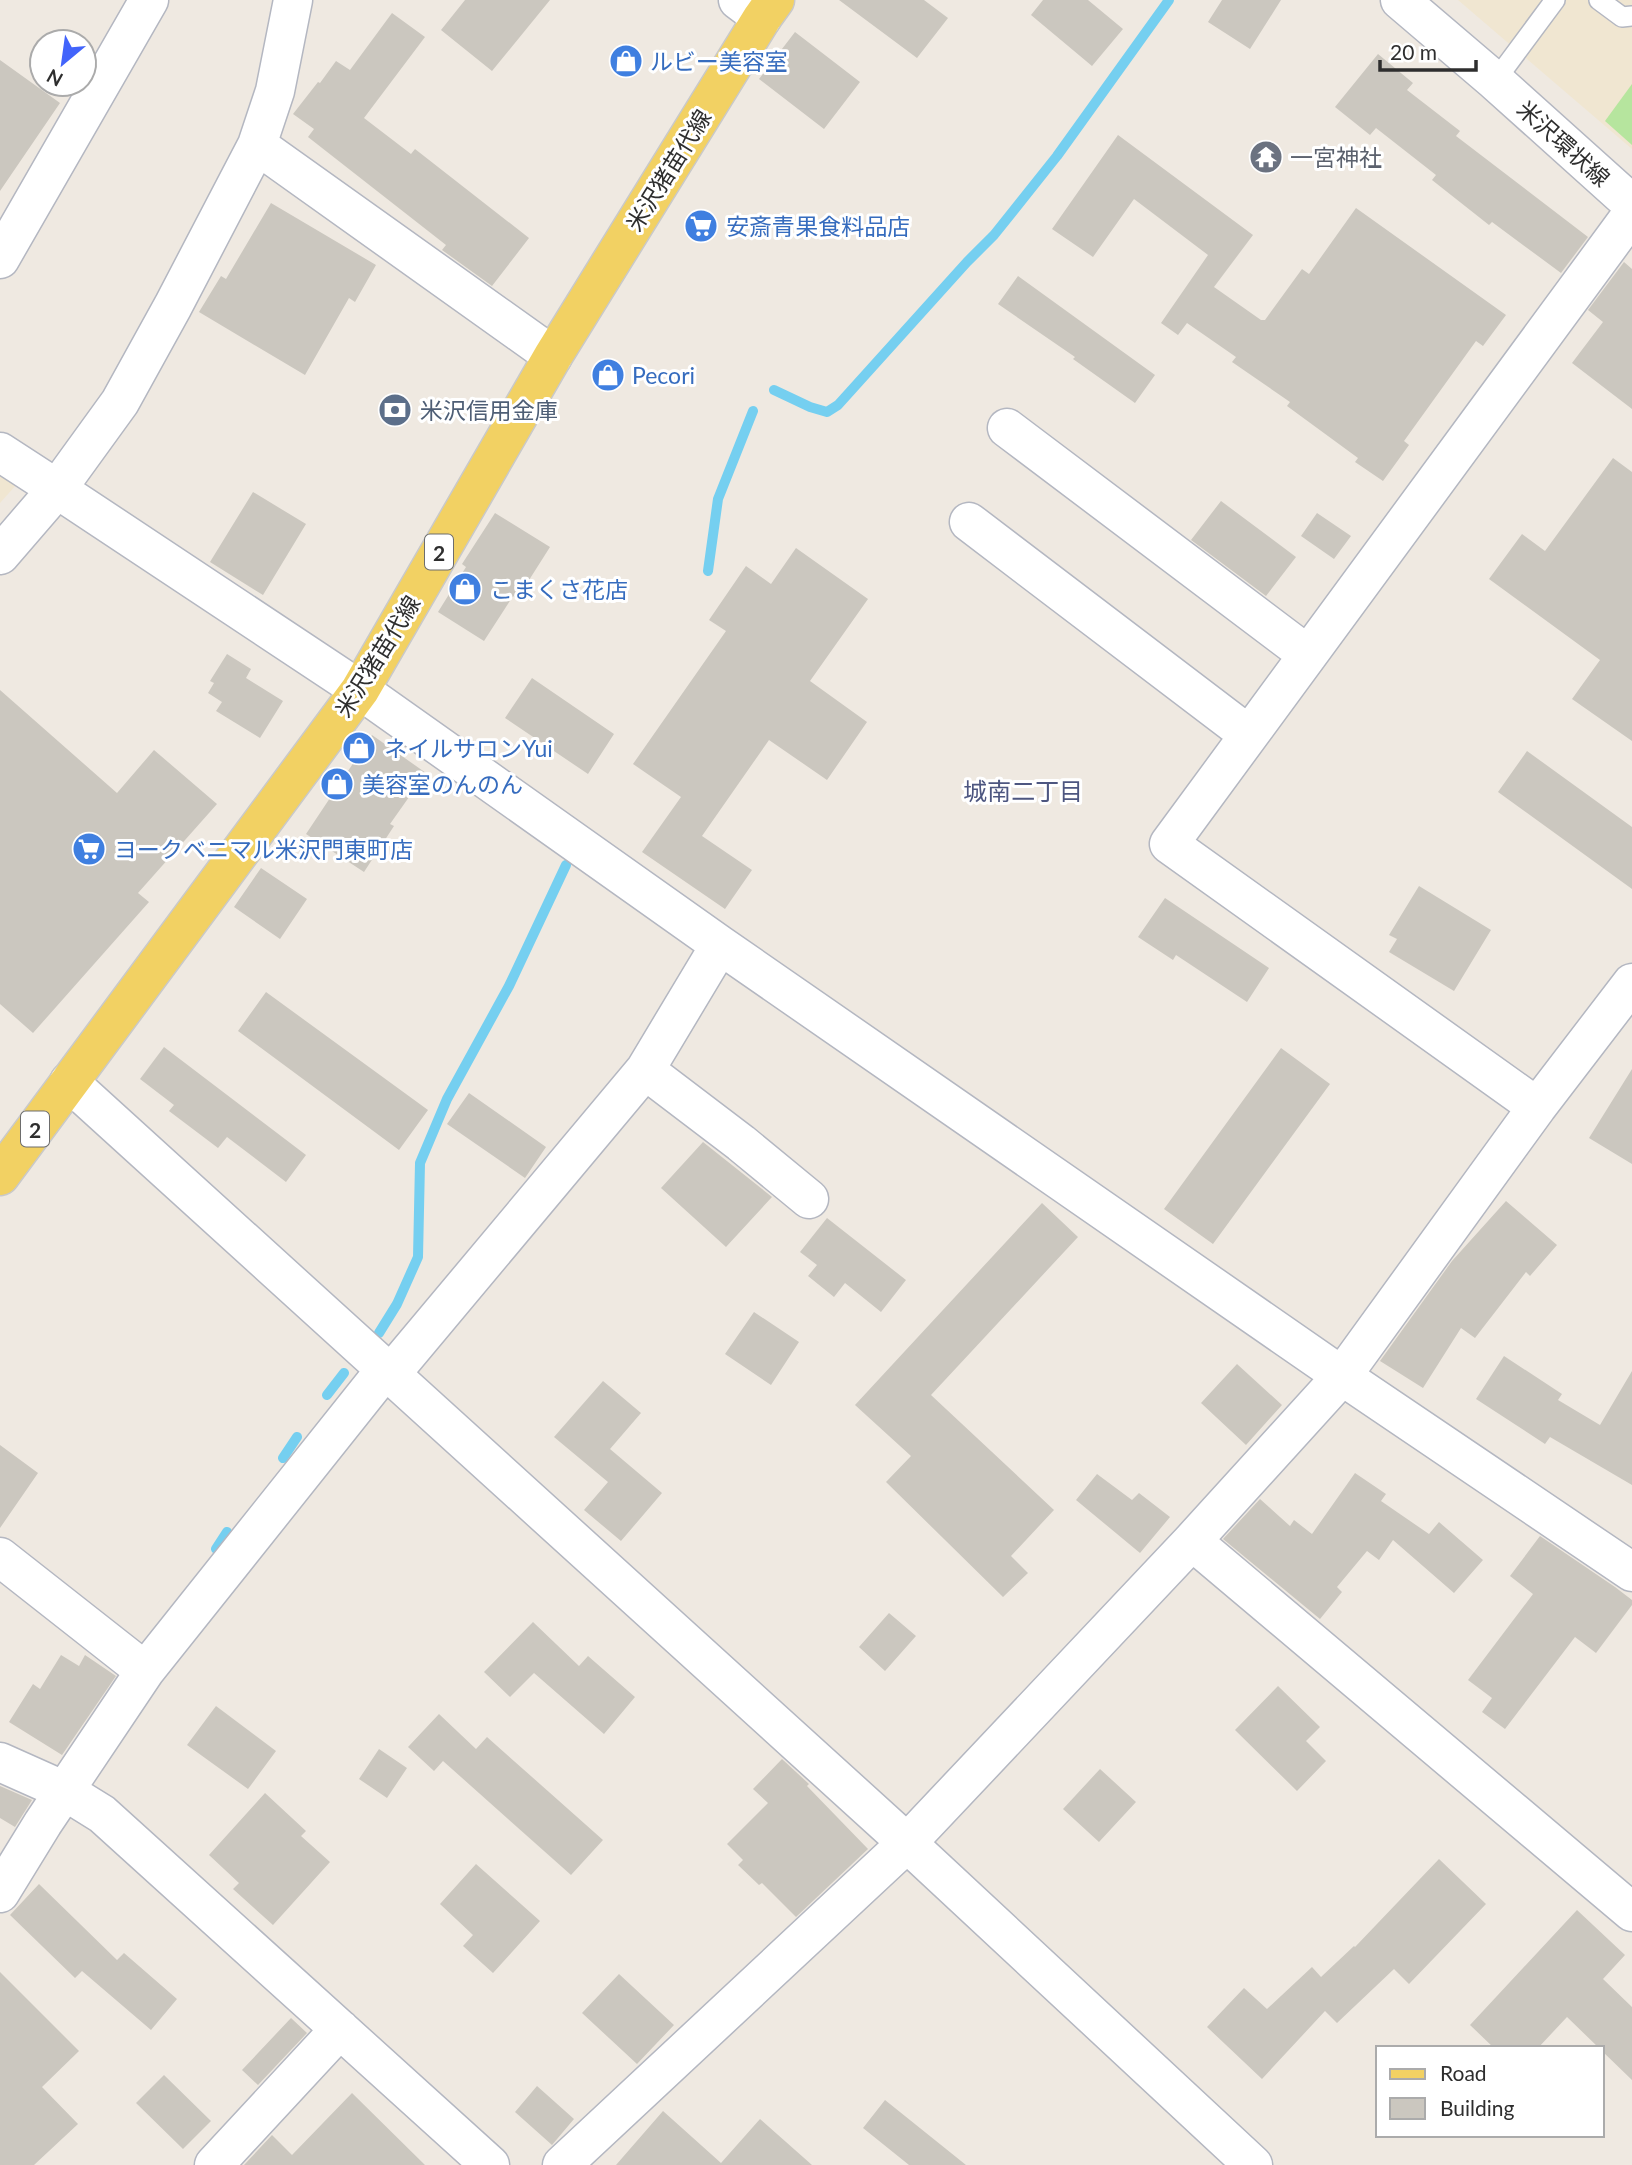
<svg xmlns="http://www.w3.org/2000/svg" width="1632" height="2165" font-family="Lato,'Noto Sans JP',sans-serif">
  <rect width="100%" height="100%" fill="#efe9e1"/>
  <!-- education -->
  <path fill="#f0e6d1" d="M1458 0H1632V149Z
    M0 473 17 484 0 503Z"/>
  <!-- green -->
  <path fill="#b6e59e" d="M1632 84V145L1605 121Z"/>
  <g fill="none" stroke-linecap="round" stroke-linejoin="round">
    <!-- stream -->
    <path stroke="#75cff0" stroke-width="10" d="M774 390 810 407 827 412 838 405 967 262 994 235 1057 156 1169 0
      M708 571 718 499 753 411
      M379 1333 397 1304 418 1257 420 1163 447 1099 509 986 566 865
      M327 1395 344 1373
      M283 1458 297 1437
      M216 1549 227 1532"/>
  </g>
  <!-- building -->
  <path fill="#cbc7bf" d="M465 0H550L492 71 441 30Z
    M839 0H924L948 18 917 58Z
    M1043 0H1088L1123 29 1092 66 1031 15Z
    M1222 0H1281L1250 49 1208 22Z
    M392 13 425 37 364 118 411 154 415 149 529 238 492 286 442 250 446 245 308 137 314 129 293 114 318 82 320 83 336 61 350 70Z
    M795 32 860 82 824 129 759 79Z
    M1378 54 1413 83 1407 90 1460 131 1456 136 1588 237 1561 273 1492 222 1489 225 1432 180 1436 175 1376 128 1370 135 1335 107Z
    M0 60 60 103 0 191Z
    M1118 135 1253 235 1214 287 1261 320H1265L1302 269 1309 274 1356 208 1506 315 1483 346 1476 341 1404 441 1409 445 1383 481 1355 462 1358 458 1287 406 1290 402 1232 362 1236 357 1187 323 1178 335 1161 323 1208 255 1134 199 1093 257 1052 229Z
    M271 203 376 265 355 302 349 298 305 375 199 312 221 276 226 279Z
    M1624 262 1632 269V409L1572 363 1603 322 1588 310Z
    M1018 276 1155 375 1135 403 1073 359 1075 357 998 304Z
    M1613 458 1632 472V741L1572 699 1600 660 1489 579 1522 534 1545 551Z
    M253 492 306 524 263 595 210 562Z
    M1221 501 1296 557 1266 596 1191 540Z
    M495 513 550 547 517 599 513 596 484 641 438 612 466 567 462 564Z
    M1317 513 1351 536 1334 559 1301 536Z
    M796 548 868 599 810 681 867 722 827 780 769 740 702 836 752 870 725 909 642 852 681 797 633 764 726 631 709 620 746 566 771 584Z
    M227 654 251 669 246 678 283 701 260 738 216 711 222 702 208 693 214 683 210 681Z
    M532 678 614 734 588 774 505 718Z
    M0 690 117 793 154 750 217 804 138 893 149 902 33 1033 0 1004Z
    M372 735 426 773 390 824 394 826 364 872 306 834Z
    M1527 751 1632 827V889L1498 792Z
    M261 868 307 899 280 939 234 907Z
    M1419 886 1491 930 1454 991 1389 952 1397 939 1389 935Z
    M1165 898 1269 968 1247 1002 1176 955 1173 960 1138 937Z
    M266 992 428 1110 399 1150 238 1031Z
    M164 1047 306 1155 286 1182 227 1137 218 1148 169 1111 174 1105 140 1079Z
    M1281 1048 1330 1084 1213 1244 1164 1209Z
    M1632 1069V1164L1589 1138Z
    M469 1093 546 1147 525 1178 447 1124Z
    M703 1142 772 1197 726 1247 661 1188Z
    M1506 1201 1557 1245 1530 1276 1526 1272 1475 1338 1461 1328 1423 1388 1380 1361 1452 1261Z
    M1042 1203 1078 1237 931 1395 1054 1510 1011 1556 1028 1573 1003 1597 886 1482 911 1456 855 1405Z
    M827 1218 906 1280 881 1312 845 1283 834 1297 808 1276 817 1265 800 1252Z
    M754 1312 799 1342 771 1385 725 1354Z
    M1504 1356 1562 1394 1558 1400 1600 1425 1632 1371V1485L1550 1437 1545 1444 1476 1399Z
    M1237 1364 1282 1405 1246 1445 1201 1403Z
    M603 1381 641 1413 610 1449 662 1493 621 1541 584 1510 608 1482 554 1437Z
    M0 1445 38 1473 0 1528Z
    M1355 1473 1386 1494 1381 1501 1429 1534 1439 1522 1483 1560 1454 1593 1393 1540 1379 1560 1367 1551 1337 1587 1342 1592 1320 1619 1223 1539 1260 1499 1290 1526 1294 1520 1312 1534Z
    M1097 1474 1132 1500 1139 1493 1170 1517 1140 1553 1076 1500Z
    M1540 1536 1615 1587 1632 1600V1605L1596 1653 1575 1637 1505 1729 1482 1712 1492 1698 1468 1680 1533 1594 1510 1576Z
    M889 1613 916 1636 885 1671 859 1647Z
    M533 1622 579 1666 588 1656 635 1697 604 1734 534 1673 510 1697 484 1672Z
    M61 1655 79 1666 85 1655 116 1676 62 1755 9 1722 33 1684 40 1689Z
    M1278 1686 1320 1727 1306 1741 1326 1761 1297 1791 1235 1730Z
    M216 1706 276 1751 248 1789 187 1745Z
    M439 1714 476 1749 487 1737 603 1840 571 1875 443 1761 434 1771 408 1747Z
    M379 1749 407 1768 387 1798 359 1779Z
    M782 1759 809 1784 807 1786 868 1849 796 1917 762 1883 759 1885 738 1865 743 1860 727 1844 768 1803 753 1789Z
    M1100 1769 1136 1802 1099 1842 1063 1809Z
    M0 1786 32 1800 15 1827 0 1818Z
    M265 1793 306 1831 301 1836 330 1862 273 1925 233 1889 239 1883 209 1855Z
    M1439 1859 1486 1904 1409 1984 1394 1969 1337 2023 1325 2011 1262 2079 1207 2027 1244 1988 1267 2009 1312 1967 1321 1977 1354 1946 1355 1947Z
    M476 1864 540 1921 493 1973 463 1946 473 1935 440 1904Z
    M39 1884 117 1960 124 1953 177 1999 151 2030 82 1971 75 1978 10 1915Z
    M1577 1910 1625 1955 1603 1979 1632 2007V2080L1602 2051V2048H1599L1567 2017 1538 2048H1494L1470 2025Z
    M0 1972 79 2051 42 2087 78 2124 34 2165H0Z
    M619 1974 674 2025 637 2064 582 2013Z
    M291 2018 307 2033 258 2085 242 2070Z
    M164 2075 211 2121 183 2149 136 2103Z
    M537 2086 574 2119 552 2145 515 2112Z
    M352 2093 425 2165H244L272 2135 292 2155Z
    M885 2100 966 2165H909L863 2128Z
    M663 2111 721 2163 760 2119 812 2165H616Z"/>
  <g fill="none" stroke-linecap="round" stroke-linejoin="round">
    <defs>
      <path id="lane" d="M1599 0 1622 17 1632 16
        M1495 81 1555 0"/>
      <path id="street" d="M293 0 275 91 257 145 173 306 120 402 57 489 360 690 720 945 1342 1376 1632 1572
        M257 145 553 356
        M0 259 149 0
        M1007 428 1308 655
        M969 522 1249 735
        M645 1070 741 1143 809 1199
        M69 1082 907 1843 1253 2165
        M1537 1107 1169 844 1632 214
        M1192 1541 1632 1912
        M0 1557 145 1671
        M0 1762 65 1791 102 1814 490 2165
        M0 1893 43 1823 145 1671 385 1370 399 1364 645 1070 720 945
        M214 2165 340 2029
        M562 2165 907 1843 1192 1541 1342 1376 1537 1107 1632 983"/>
      <path id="secondary" d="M738 0 762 18
        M1400 0 1495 81 1632 204
        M0 452 57 489 0 555"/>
      <path id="primary" d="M0 1176 360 690 553 356 762 18 775 0"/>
    </defs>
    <!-- lane casing -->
    <use href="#lane" stroke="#b4b7c1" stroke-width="22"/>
    <!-- street casing -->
    <use href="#street" stroke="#b4b7c1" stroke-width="41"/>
    <!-- secondary casing -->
    <use href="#secondary" stroke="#b4b7c1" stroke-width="41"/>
    <!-- primary casing -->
    <use href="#primary" stroke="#c9c9c9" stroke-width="41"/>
    <!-- lane -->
    <use href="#lane" stroke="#fff" stroke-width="19"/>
    <!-- street -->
    <use href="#street" stroke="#fff" stroke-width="38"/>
    <!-- secondary -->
    <use href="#secondary" stroke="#fff" stroke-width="38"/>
    <!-- primary -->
    <use href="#primary" stroke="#f2d163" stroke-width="38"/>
  </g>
  <!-- icons -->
  <defs>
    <symbol id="shop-disc" viewBox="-11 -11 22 22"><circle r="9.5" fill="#3f7fe0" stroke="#fff"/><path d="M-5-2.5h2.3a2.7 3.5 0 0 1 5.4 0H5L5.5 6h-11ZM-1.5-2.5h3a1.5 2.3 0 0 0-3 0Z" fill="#fff"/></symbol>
    <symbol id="temple-disc" viewBox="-11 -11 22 22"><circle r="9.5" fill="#6b7280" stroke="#fff"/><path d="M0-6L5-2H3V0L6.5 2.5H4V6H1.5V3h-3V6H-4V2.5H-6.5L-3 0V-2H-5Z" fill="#fff"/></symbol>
    <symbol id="supermarket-disc" viewBox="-11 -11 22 22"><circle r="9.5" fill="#3f7fe0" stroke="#fff"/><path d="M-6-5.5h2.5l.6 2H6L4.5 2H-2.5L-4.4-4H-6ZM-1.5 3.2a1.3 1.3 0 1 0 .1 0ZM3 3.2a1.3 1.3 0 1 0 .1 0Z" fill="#fff"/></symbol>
    <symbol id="bank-disc" viewBox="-11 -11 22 22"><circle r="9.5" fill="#5c6f8a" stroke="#fff"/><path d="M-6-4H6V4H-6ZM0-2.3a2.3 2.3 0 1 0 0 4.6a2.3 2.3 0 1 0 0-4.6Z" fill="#fff"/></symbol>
  </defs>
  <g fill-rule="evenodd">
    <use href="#shop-disc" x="607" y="42" width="38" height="38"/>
    <use href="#temple-disc" x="1247" y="138" width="38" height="38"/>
    <use href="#supermarket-disc" x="682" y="207" width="38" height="38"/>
    <use href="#shop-disc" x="589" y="356" width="38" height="38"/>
    <use href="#bank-disc" x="376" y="391" width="38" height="38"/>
    <use href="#shop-disc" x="446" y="570" width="38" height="38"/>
    <use href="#shop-disc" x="340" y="729" width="38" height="38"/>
    <use href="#shop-disc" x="318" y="765" width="38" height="38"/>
    <use href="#supermarket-disc" x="70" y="830" width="38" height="38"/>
  </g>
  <g text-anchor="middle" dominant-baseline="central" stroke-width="6" stroke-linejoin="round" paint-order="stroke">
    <!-- shield labels -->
    <g fill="#fff" stroke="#6d6d6d" stroke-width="2">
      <rect x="425" y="534.5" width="28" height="35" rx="5"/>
      <rect x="21" y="1111.5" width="28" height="35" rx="5"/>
    </g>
    <g font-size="21" font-weight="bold" fill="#2e2e2e">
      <text x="439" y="552">2</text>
      <text x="35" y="1129">2</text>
    </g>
    <!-- shop labels -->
    <g font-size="23" fill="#366cbe" stroke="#fff" text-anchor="start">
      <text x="650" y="61">ルビー美容室</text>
      <text x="726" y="226">安斎青果食料品店</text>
      <text x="632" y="375">Pecori</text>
      <text x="490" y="589">こまくさ花店</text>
      <text x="384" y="748">ネイルサロンYui</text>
      <text x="362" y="784">美容室のんのん</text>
      <text x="114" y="849">ヨークベニマル米沢門東町店</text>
    </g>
    <!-- street labels -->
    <g font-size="23" fill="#2e2e2e" stroke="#fff">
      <text transform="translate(1564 143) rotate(42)">米沢環状線</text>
      <text transform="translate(668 170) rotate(-58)">米沢猪苗代線</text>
      <text transform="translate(377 656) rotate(-58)">米沢猪苗代線</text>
    </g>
    <!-- worship labels -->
    <g font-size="23" fill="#5b616d" stroke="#fff" text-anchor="start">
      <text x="1290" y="157">一宮神社</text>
    </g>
    <!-- service labels -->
    <g font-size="23" fill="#4e5e75" stroke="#fff" text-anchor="start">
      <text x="420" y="410">米沢信用金庫</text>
    </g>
    <!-- neighbourhood labels -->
    <g font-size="24" fill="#4d5680" stroke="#fff">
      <text x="1023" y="790">城南二丁目</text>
    </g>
  </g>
  <!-- legend -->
  <rect x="1376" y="2046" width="228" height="91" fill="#ffffff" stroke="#ababab" stroke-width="2"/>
  <rect x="1390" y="2069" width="35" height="10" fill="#f2d163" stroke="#ababab" stroke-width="2"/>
  <text x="1440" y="2081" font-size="21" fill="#2e2e2e">Road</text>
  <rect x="1390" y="2098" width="35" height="21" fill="#cbc7bf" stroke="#ababab" stroke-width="2"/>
  <text x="1440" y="2116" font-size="21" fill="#2e2e2e">Building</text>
  <!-- north arrow -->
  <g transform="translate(63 63) rotate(209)"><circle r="33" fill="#ffffff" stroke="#ababab" stroke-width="2"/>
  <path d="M0-5L12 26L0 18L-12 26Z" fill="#4264fb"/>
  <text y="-10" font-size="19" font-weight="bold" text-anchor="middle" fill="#2e2e2e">N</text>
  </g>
  <!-- scale -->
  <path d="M1380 60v10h96v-10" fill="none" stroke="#2e2e2e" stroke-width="3.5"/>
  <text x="1390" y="60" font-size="21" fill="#2e2e2e" stroke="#ffffff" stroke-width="5" paint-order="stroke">20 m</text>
</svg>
